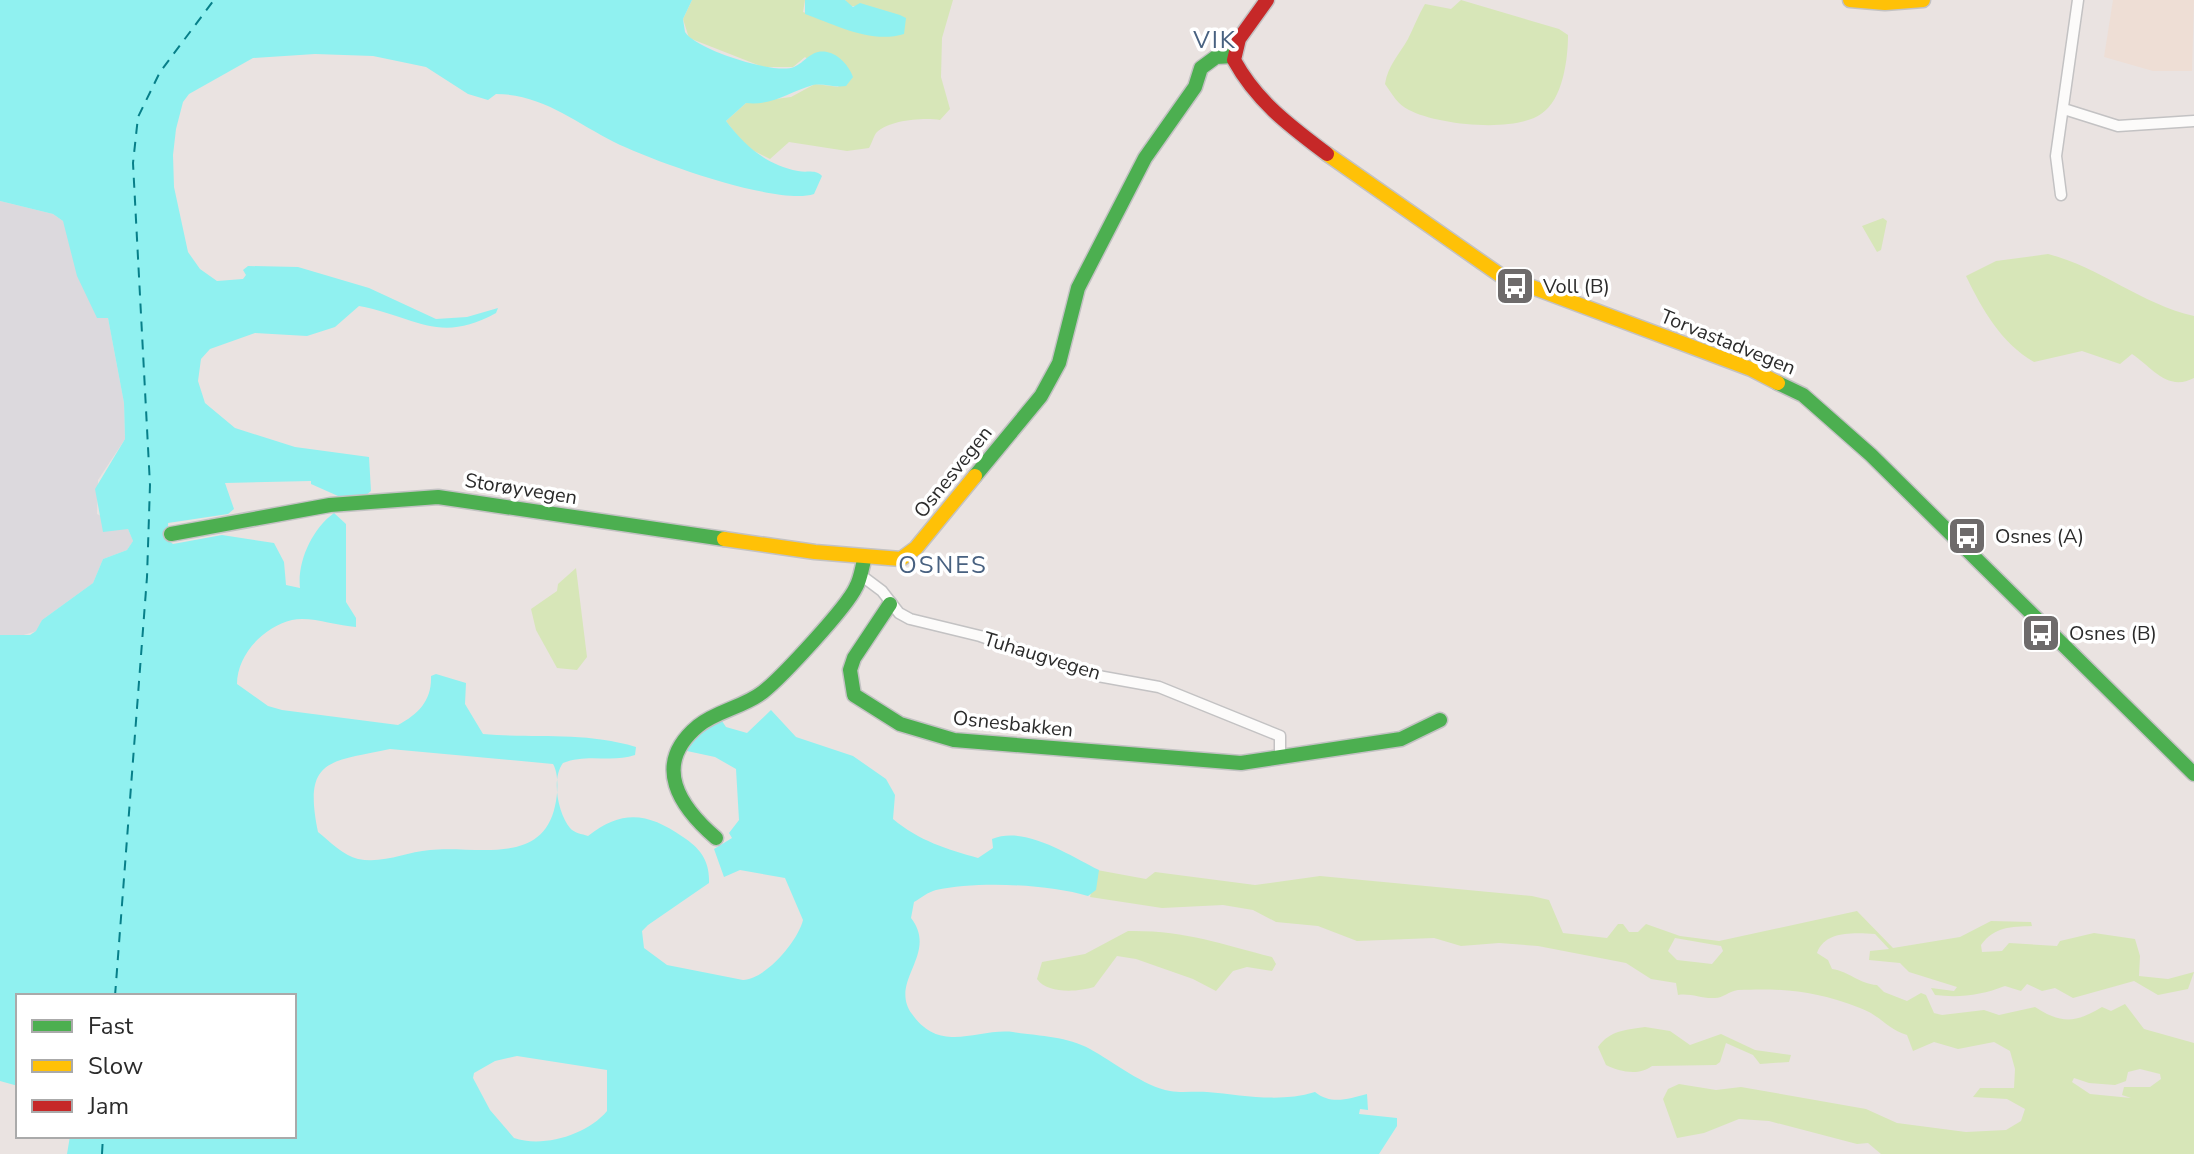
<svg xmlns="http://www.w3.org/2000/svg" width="2194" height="1154" font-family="'Nunito Sans',sans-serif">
  <rect width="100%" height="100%" fill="#eae3e1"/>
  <!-- industrial -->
  <path fill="#dcd9dd" d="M0 201 53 214 63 221 108 318 124 403 125 439 98 480 97 514 128 529 133 541 127 550 103 559 93 583 42 620 37 631 20 636 0 635Z"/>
  <!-- education -->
  <path fill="#eeded5" d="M2113 0H2194L2192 71H2153L2104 57Z"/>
  <!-- green -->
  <path fill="#d7e6b8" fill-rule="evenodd" d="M692 0H805L803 12 862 33 857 6H848L845 0H953L942 38 941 77 950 109 940 120C925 117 889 120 877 132 874 135 872 143 869 148L847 151 789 142 770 159 746 147 726 121 746 103 791 97 815 84 839 87 805 57 793 67H763L689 38 683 19Z
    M1461 0 1559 29 1568 35C1568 59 1563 100 1541 114 1514 133 1438 125 1409 110 1398 105 1392 94 1385 84 1388 65 1399 55 1408 39 1414 27 1418 16 1425 4L1451 9Z
    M1883 218 1887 221 1881 250 1877 252 1862 226Z
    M2048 254C2100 267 2141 304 2194 316V378C2167 392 2152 367 2132 354L2120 364 2082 351 2034 362C2001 343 1982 309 1966 276L1996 261Z
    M576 568 587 657 577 670 557 668 536 630 531 609 557 591 558 584Z
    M1097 870 1146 879 1155 872 1255 885 1320 876 1532 896 1549 900 1563 933 1607 938 1618 924H1623L1629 932H1638L1646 924 1680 936 1719 941 1857 911 1893 948 1960 937 1991 921 2031 922 2032 926C2011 927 1995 926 1981 945L1982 952 2002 951 2009 943 2057 946 2060 941 2094 933 2135 939 2140 956 2139 976 2168 979 2194 972 2188 989 2158 995 2134 981 2073 998 2055 988 2042 991 2027 984 2021 991 2005 986C1982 995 1960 998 1935 995L1931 988 1954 991 1957 987 1909 972 1900 963 1869 960 1870 951 1889 949 1875 934C1856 933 1825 930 1817 953L1828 960 1832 969C1849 971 1859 984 1877 985L1884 992 1907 1001 1921 993 1926 995 1934 1013 1942 1015 1984 1010 1999 1015 2035 1007C2061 1024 2076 1023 2102 1007L2111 1011 2125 1004 2144 1029 2194 1043V1154H1881L1868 1143 1857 1144 1769 1121 1739 1119 1704 1133 1677 1138 1663 1099 1668 1089 1679 1084 1716 1090 1741 1087 1866 1109 1897 1123 1966 1132 2006 1130 2021 1121 2025 1109 2007 1099 1973 1097 1980 1088H2014L2015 1069 2010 1051 1994 1042 1958 1049 1934 1042 1913 1051 1907 1035C1887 1029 1880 1015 1860 1008 1815 991 1785 988 1738 990 1729 991 1723 998 1715 998 1702 999 1691 993 1678 995L1676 983 1651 979 1626 963 1538 946 1499 943 1461 946 1434 938 1357 941 1318 926 1276 922 1253 910 1223 905 1162 908 1090 897ZM1675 938 1721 946 1723 951 1712 964 1677 960 1668 951ZM2140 1069 2160 1074 2161 1079 2150 1087H2124L2122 1095 2131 1098 2090 1094 2072 1082 2074 1078 2089 1083 2115 1085 2126 1081 2128 1072Z
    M1128 931C1184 930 1221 944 1272 957L1276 964 1272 971 1247 967 1233 971 1216 991 1193 979 1136 959 1117 956 1094 987C1078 992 1047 994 1037 979L1042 962 1085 954Z
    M1645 1027 1670 1031 1690 1045 1721 1034 1755 1050 1791 1055 1789 1062 1760 1064 1753 1055 1726 1043 1720 1062 1716 1065 1652 1066C1639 1076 1620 1072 1606 1065L1598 1047C1610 1030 1626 1030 1645 1027Z"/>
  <!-- water -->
  <path fill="#90f1f0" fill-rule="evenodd" d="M0 0H692L683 19 685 32C695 49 774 75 794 67 806 62 811 49 827 52 839 54 849 66 853 77L846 86C835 88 823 83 813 85 789 92 772 106 746 103L726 121C745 146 765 164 798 171 807 173 815 169 822 176L814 194C777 206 652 161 614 142 575 122 542 94 496 94L488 100 468 94 426 67 373 56 315 54 253 58 189 94 183 102 176 129 173 155 174 187 188 252 200 269 217 281 243 279 246 275 243 270 248 266 298 267 369 288 436 319 467 317 498 308 496 313C439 345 414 316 359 306L335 327 307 336 255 333 210 349 201 359 198 381 205 403 235 428 295 447 369 457 371 491 365 496H338L311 484V481L225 483 234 509 228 514 168 523 169 541 173 544 222 535 274 543 284 562 286 585 300 588C297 562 312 529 334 513L346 524V602L356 618V627C336 626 311 616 292 620 263 627 237 655 237 684L268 706 282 710 398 725C419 714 432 700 431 676L436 674 466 683 465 704 483 734C536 739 582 731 636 747L635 755C612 763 587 753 563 763 551 779 558 813 570 828 574 833 582 834 588 836 623 809 648 813 683 837 700 848 710 861 709 883L648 925 642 931 644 948 667 965 743 980C766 979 798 941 803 920L785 878 740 870 724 877 714 849 732 838 729 833 739 820 736 769 715 757 687 751C690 735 707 727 722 721L726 727 747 733 771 710 796 737 853 756 886 779 895 795 893 819C919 841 947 849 978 858L993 848 992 839C1025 825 1070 856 1099 870L1096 890 1088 896C1048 884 977 881 936 890 928 892 921 898 914 902L911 918C939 954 888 981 912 1014 941 1055 977 1028 1013 1032 1038 1036 1067 1036 1090 1049 1112 1061 1145 1087 1170 1091 1182 1093 1195 1091 1207 1092 1243 1095 1279 1103 1315 1092 1331 1105 1348 1099 1367 1094L1368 1110 1360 1109 1359 1114 1397 1118V1126L1379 1154H67L70 1136H294V996H18V1086L0 1081V635H30L36 631 42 620 93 583 103 559 127 550 133 541 128 529 103 532 95 489 125 439 124 403 108 318H97L77 276 63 221 53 214 0 201ZM390 749 553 764C559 774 558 794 555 806 542 867 474 845 430 850 405 852 384 864 358 859 344 856 329 841 318 832 303 759 328 762 390 749ZM517 1056 607 1070V1111C587 1135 543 1148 514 1138L490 1110 473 1078 474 1073 495 1061Z
    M805 0H845L853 7 860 3 900 15 906 18 904 34C871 44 836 25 805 14Z"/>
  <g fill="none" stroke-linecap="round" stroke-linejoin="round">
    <!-- ferry -->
    <path stroke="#077f89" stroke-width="2" stroke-dasharray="10 8" stroke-linecap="butt" d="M115 996 147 577 150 485 133 163 138 117 160 72 214 0
      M102 1154 103 1136"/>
    <defs>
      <path id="street" d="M2064 109 2118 126 2194 121
        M2061 195 2056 156 2078 0
        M862 576 882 591 899 613 910 619 980 636 1098 676 1159 687 1280 736V756"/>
      <path id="fast" d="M1778 383 1803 395 1871 455 2194 774
        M975 476 1041 396 1059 363 1078 288 1145 158 1195 87 1201 68 1216 57 1234 56
        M171 534 330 505 438 497 724 539
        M890 604 854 658 850 670 854 695 900 724 954 740 1241 763 1401 739 1440 720
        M716 838C680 807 651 765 698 726 716 711 744 707 763 692 782 677 847 607 856 587 861 578 862 566 865 557"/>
      <path id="slow" d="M1850 0 1885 3 1923 0
        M1327 154 1500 275 1751 369 1778 383
        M724 539 815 552 901 559 916 548 975 476"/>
      <path id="jam" d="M1267 0 1239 39 1234 60C1257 102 1290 126 1327 154"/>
    </defs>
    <!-- street casing -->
    <use href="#street" stroke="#c3c2c3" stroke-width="13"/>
    <!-- fast casing -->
    <use href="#fast" stroke="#c3c2c3" stroke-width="17"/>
    <!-- slow casing -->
    <use href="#slow" stroke="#c3c2c3" stroke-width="17"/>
    <!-- jam casing -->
    <use href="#jam" stroke="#c3c2c3" stroke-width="17"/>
    <!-- street -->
    <use href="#street" stroke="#fcfbfa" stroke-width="10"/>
    <!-- fast -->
    <use href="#fast" stroke="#4caf50" stroke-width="14"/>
    <!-- slow -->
    <use href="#slow" stroke="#ffc107" stroke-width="14"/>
    <!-- jam -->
    <use href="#jam" stroke="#c62828" stroke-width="14"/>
  </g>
  <!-- icons -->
  <defs>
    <symbol id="bus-square" viewBox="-11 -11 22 22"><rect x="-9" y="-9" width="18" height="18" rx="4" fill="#6e6b6b" stroke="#fff"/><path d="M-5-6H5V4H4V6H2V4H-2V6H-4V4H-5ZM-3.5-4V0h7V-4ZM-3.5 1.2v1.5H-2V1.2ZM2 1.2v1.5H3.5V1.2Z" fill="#fff"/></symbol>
  </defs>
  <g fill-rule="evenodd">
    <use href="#bus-square" x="1493" y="264" width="44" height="44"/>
    <use href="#bus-square" x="1945" y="514" width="44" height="44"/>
    <use href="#bus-square" x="2019" y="611" width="44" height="44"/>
  </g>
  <g text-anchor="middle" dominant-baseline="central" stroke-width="7" stroke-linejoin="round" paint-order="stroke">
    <!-- poi labels -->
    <g font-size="20" fill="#2b2b2b" stroke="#fff" text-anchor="start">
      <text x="1543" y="286">Voll (B)</text>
      <text x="1995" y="536">Osnes (A)</text>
      <text x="2069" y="633">Osnes (B)</text>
    </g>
    <!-- street labels -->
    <g font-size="20" fill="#2b2b2b" stroke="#fff">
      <text transform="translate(1728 342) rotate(22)">Torvastadvegen</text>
      <text transform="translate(953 472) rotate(-51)">Osnesvegen</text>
      <text transform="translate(521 489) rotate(9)">Storøyvegen</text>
      <text transform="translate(1042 656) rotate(17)">Tuhaugvegen</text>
      <text transform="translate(1013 724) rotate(6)">Osnesbakken</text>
    </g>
    <!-- quarter labels -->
    <g font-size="24" letter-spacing="2" fill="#486180" stroke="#fff">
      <text x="1215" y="40">VIK</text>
      <text x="943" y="565">OSNES</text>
    </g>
  </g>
  <!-- legend -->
  <rect x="16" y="994" width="280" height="144" fill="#ffffff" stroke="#aaaaaa" stroke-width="2"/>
  <rect x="32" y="1020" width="40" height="12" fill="#4caf50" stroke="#aaaaaa" stroke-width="2"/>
  <text x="88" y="1034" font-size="24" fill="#2b2b2b">Fast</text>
  <rect x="32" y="1060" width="40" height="12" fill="#ffc107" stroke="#aaaaaa" stroke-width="2"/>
  <text x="88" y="1074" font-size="24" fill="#2b2b2b">Slow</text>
  <rect x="32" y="1100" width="40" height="12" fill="#c62828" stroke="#aaaaaa" stroke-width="2"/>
  <text x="88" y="1114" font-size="24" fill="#2b2b2b">Jam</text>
</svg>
